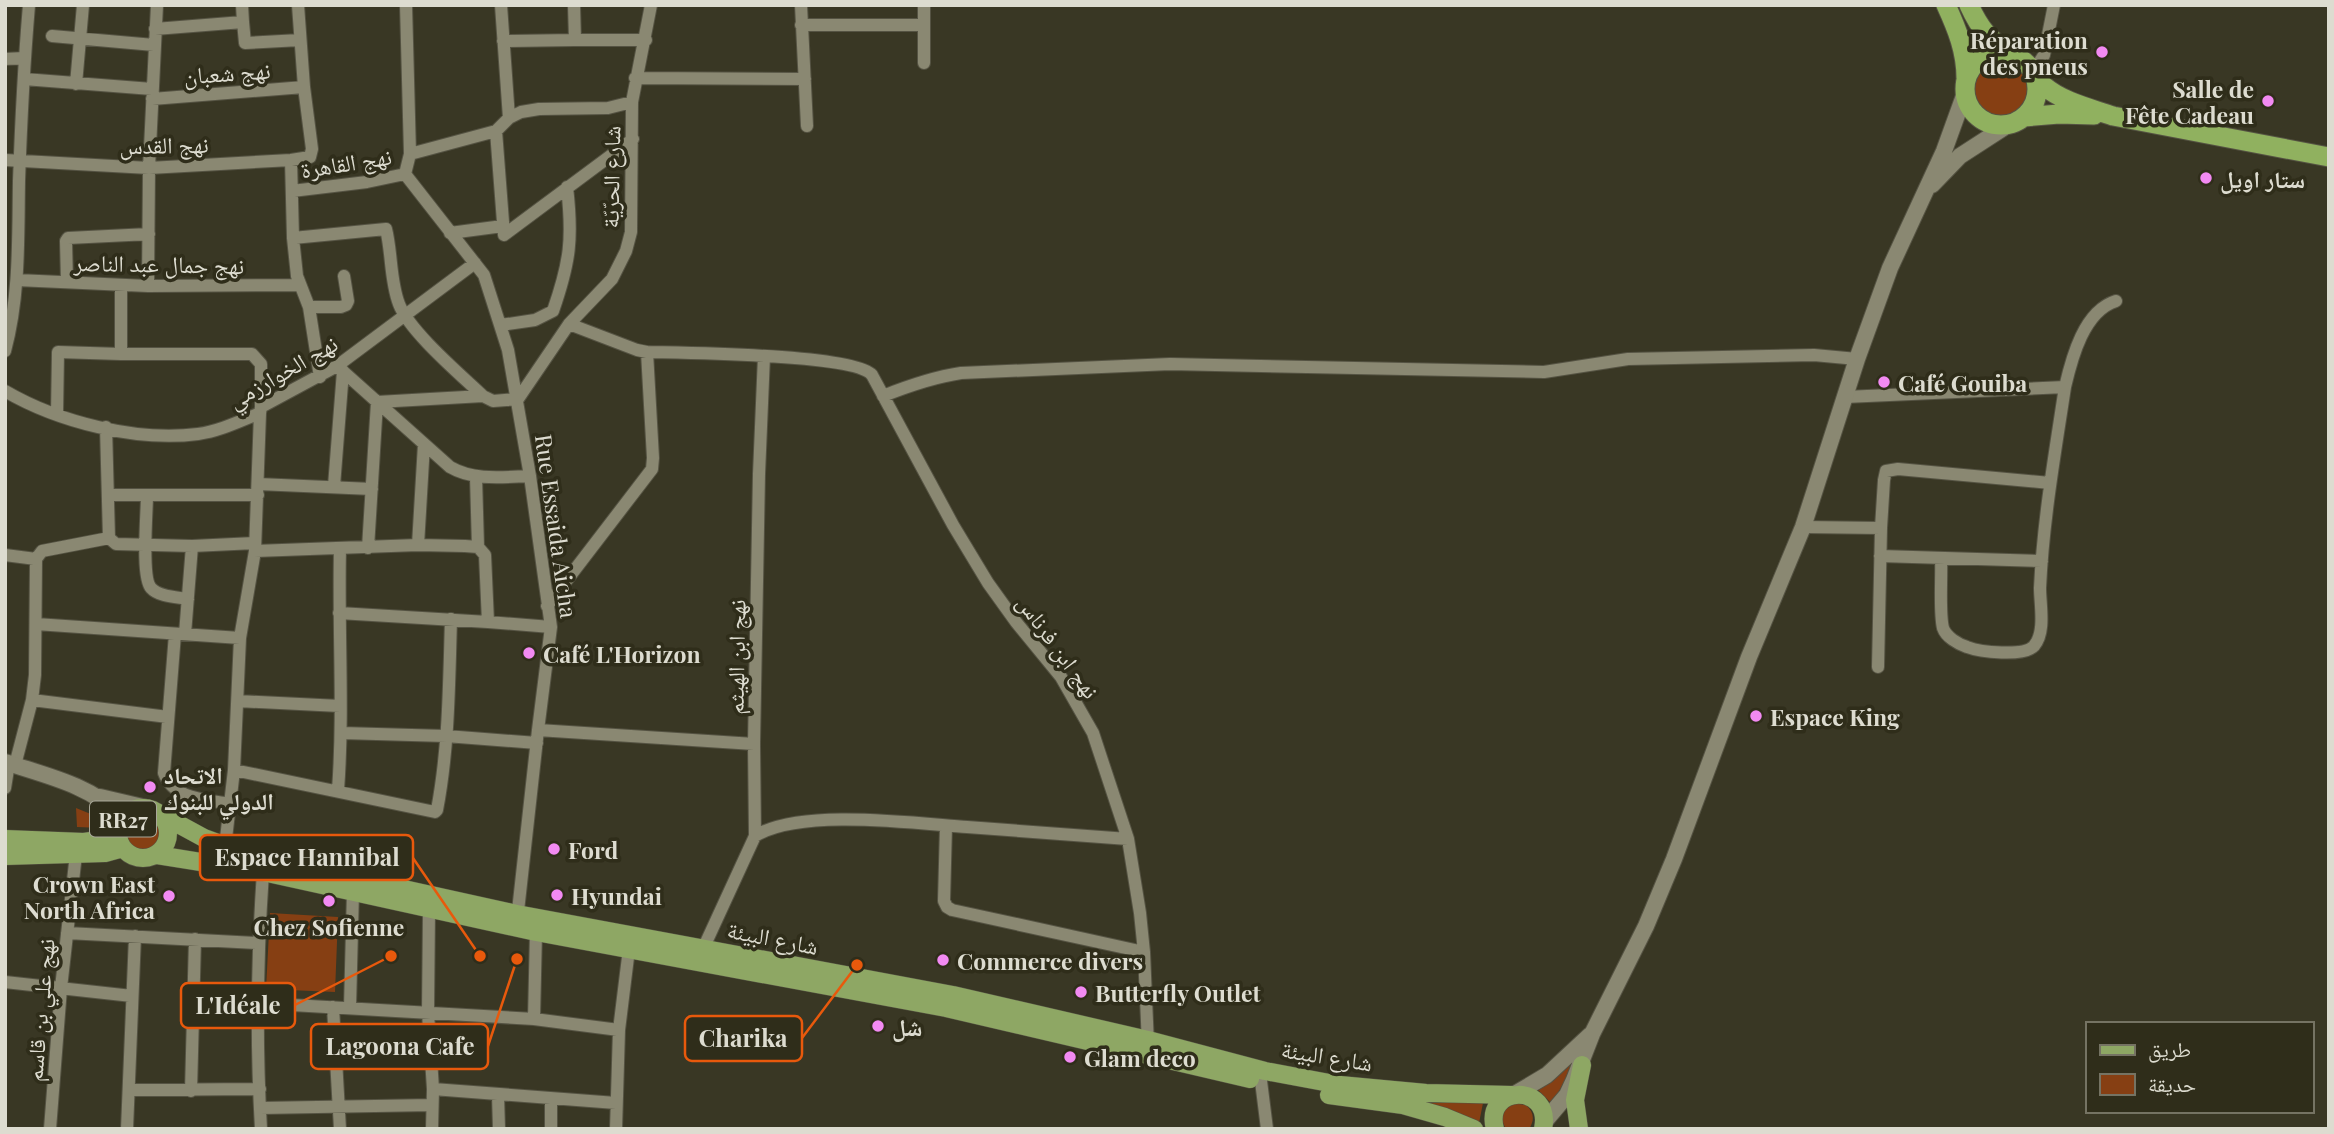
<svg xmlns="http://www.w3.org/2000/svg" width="2334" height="1134" font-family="'Playfair Display','Noto Naskh Arabic',serif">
  <rect width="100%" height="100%" fill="#393724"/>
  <!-- green -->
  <path fill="#863f13" d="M1974 89a27 27 0 1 1 54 0a27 27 0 1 1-54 0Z
    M76 808 103 819 104 826 102 828 77 827Z
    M123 834a19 19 0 1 1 38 0a19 19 0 1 1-38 0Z
    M270 913 338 917 335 992 266 989Z
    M1582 1050 1552 1104 1535 1087Z
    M1424 1103H1483L1479 1123Z
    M1513 1103 1526 1105C1534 1112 1535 1120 1529 1129H1506L1502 1121 1503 1112Z"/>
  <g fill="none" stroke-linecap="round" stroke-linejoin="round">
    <defs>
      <path id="minor" d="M406 5 410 154
        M501 5 509 118
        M801 5 807 126
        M243 22 245 43 300 40
        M801 25H923
        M155 29 243 22 242 5
        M52 36 154 45
        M575 40H646
        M503 41 575 40 574 5
        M5 59 24 58
        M924 63V5
        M2028 65 2039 63 2044 55 2054 5
        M635 78 805 79
        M24 79 152 89
        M76 84 83 5
        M152 99 304 87
        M496 131 504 235
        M5 160 149 168 291 160 310 157 312 149 304 87 298 5
        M291 160 293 238 297 276 309 307 320 377
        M405 174 484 275 508 350 530 476 551 627 538 730 517 920
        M292 191 367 182 405 174 410 154 496 131 509 118 521 112 539 109 608 108 632 102
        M450 233 503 226
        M504 235 633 139
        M293 238 386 229C392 253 390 281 399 304 409 331 461 375 483 396
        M17 280 148 286 299 285
        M67 282 66 241 68 238 149 234
        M121 285V354H252L261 364V407
        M148 286 149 168 157 5
        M309 307H341L346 305 348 301 344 276
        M569 324 637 350 647 352C682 353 854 354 872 375L953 525 988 583 1016 622 1061 677 1093 733 1128 839 1140 913 1144 952 1148 1045
        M501 325 535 320 553 311C570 262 573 239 567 187
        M5 351C20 295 18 238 19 181 21 122 24 64 29 5
        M337 366 450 467C474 481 503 477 530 476
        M5 391C58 422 137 442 198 434 220 431 240 421 260 413L261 407 337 366 475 263
        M883 396C908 386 934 377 961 373L1170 364 1544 372 1628 359 1814 355 1857 359
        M1845 397 2065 387C2072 357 2084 311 2116 301
        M57 415 58 352 121 354
        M476 477 478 547
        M258 484 372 489
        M334 486 343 371
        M109 495H258
        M147 495C147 513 141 577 151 588 159 597 177 597 188 599
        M1803 527 1881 528
        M109 538 116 544 192 546 255 543
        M418 545 424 444
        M368 548 377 402 483 396 493 401 518 399 569 324 612 279 626 251 631 232 632 102 651 5
        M255 551 418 545 465 546 478 547 485 555 488 622 339 613
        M5 555 36 559
        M1880 556 2042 561
        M1941 558C1942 576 1939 612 1943 628 1946 637 1958 644 1967 647 1980 652 2024 657 2034 646 2046 632 2040 605 2040 588 2043 521 2055 453 2065 387
        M547 606 652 469 653 458 647 352
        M488 622 551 627
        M36 624 240 638
        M175 634 164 773C174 800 205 799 230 804
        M185 634 192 546
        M1878 667 1881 528 1884 480 1886 471 1898 469 2050 483
        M32 700 168 717
        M238 701 340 706
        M538 730 754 744
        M342 733 446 736 537 743
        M15 765 32 700 35 675 36 559 42 551 109 538 106 427
        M234 770 435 812 437 810C449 747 449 683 451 619
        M5 788 9 763
        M338 790C344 710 338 630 340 549
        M946 826 944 901 947 907 952 910 1144 952
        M755 836C800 808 913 823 967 827 1020 831 1074 835 1128 839
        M225 847 234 770 240 638 255 551 260 413
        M429 909 428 1013 433 1089 432 1129
        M67 933 258 943
        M703 949 755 836 754 744 759 474 764 356
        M5 982 132 996
        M257 1003 534 1019 619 1030
        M333 1007 340 1129
        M350 1007 353 891
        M534 1019 536 932
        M1261 1081 1267 1129
        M433 1089 616 1103
        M129 1090 260 1089
        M191 1091 195 939
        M498 1095 499 1129
        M551 1099V1129
        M260 1108 432 1105
        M50 1129 61 988 76 854
        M127 1129 135 936
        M261 1129C256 1043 257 958 263 872
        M616 1129 619 1030 629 949"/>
      <path id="secondary" d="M1932 185 1960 156 2011 123
        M5 762C43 775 91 785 119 815L120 823
        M100 797 147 808
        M1515 1094 1547 1075 1590 1035
        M1545 1121 1567 1095 1574 1080 1592 1034 1646 926 1674 859 1749 657 1803 527 1857 359 1890 268 1944 151 1965 93"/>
      <path id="primary" d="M118 833a25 25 0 1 1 50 0a25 25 0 1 1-50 0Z
        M158 813 204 838 250 855 517 914 953 995 1148 1040 1265 1071 1340 1085 1426 1093 1512 1095
        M5 839 84 842 98 840 118 831
        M157 855 263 872 536 932 946 1008 1250 1079
        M5 856 105 853 123 848
        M1329 1095 1403 1105 1445 1117 1474 1129
        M1495 1129C1483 1085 1553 1082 1543 1129
        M1579 1129 1575 1100 1582 1065"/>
      <path id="trunk" d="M1946 5C1957 29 1966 51 1966 78
        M1969 5C1980 29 1989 40 2012 54
        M1965 89a36 36 0 1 1 72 0a36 36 0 1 1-72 0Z
        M2031 68C2035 74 2039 82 2044 86 2063 102 2090 108 2113 116L2329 157
        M2024 117 2059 114 2094 115"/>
    </defs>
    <!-- minor casing -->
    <use href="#minor" stroke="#555343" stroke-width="14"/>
    <!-- secondary casing -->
    <use href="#secondary" stroke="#555343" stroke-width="18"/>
    <!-- primary casing -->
    <use href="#primary" stroke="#555343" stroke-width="19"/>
    <!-- trunk casing -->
    <use href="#trunk" stroke="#555343" stroke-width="21"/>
    <!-- minor -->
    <use href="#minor" stroke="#8a8872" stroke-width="12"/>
    <!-- secondary -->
    <use href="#secondary" stroke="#8a8872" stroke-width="16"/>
    <!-- primary -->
    <use href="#primary" stroke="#8ea764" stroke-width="18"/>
    <!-- trunk -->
    <use href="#trunk" stroke="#90b15f" stroke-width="19"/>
  </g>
  <!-- markers -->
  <g fill="#f28af2" stroke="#2f2d1a" stroke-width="2.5">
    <circle cx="2102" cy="52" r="7"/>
    <circle cx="2268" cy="101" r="7"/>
    <circle cx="2206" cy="178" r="7"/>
    <circle cx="1884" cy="382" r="7"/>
    <circle cx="529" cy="653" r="7"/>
    <circle cx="1756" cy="716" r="7"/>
    <circle cx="150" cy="787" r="7"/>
    <circle cx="554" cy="849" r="7"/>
    <circle cx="557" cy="895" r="7"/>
    <circle cx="169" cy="896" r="7"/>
    <circle cx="329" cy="901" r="7"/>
    <circle cx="943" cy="960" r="7"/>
    <circle cx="1081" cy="992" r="7"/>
    <circle cx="878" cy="1026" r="7"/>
    <circle cx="1070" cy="1057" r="7"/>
  </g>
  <g text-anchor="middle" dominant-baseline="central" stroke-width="7" stroke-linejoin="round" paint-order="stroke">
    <!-- shield labels -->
    <rect fill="#2f2d1a" stroke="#a9a899" stroke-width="2" x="90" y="801.5" width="66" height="35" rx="5"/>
    <g font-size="21" font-weight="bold" fill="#dddcd0">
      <text x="123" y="819">RR27</text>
    </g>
    <!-- poi labels -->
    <g font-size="23" font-weight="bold" fill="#dddcd0" stroke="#2f2d1a" text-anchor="start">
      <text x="2088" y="39" text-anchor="end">Réparation<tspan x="2088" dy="26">des pneus</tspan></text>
      <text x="2254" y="88" text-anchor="end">Salle de<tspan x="2254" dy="26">Fête Cadeau</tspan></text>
      <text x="2220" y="178">ستار اويل</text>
      <text x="1898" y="382">Café Gouiba</text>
      <text x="543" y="653">Café L'Horizon</text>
      <text x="1770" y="716">Espace King</text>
      <text x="164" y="774">الاتحاد<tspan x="164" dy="26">الدولي للبنوك</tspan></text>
      <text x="568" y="849">Ford</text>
      <text x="155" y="883" text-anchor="end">Crown East<tspan x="155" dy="26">North Africa</tspan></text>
      <text x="571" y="895">Hyundai</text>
      <text x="329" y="926" text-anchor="middle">Chez Sofienne</text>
      <text x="957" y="960">Commerce divers</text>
      <text x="1095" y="992">Butterfly Outlet</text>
      <text x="892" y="1026">شل</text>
      <text x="1084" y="1057">Glam deco</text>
    </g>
    <!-- street labels -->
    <g font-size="23" fill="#dddcd0" stroke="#2f2d1a">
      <text transform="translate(227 72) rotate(-4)">نهج شعبان</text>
      <text transform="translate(164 144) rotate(-1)">نهج القدس</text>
      <text transform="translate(346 162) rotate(-9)">نهج القاهرة</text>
      <text transform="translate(610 177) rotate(-89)">شارع الحرّيّة</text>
      <text transform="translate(159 263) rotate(1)">نهج جمال عبد الناصر</text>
      <text transform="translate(282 371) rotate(-30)">نهج الخوارزمي</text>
      <text transform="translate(557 526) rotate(82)">Rue Essaida Aicha</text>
      <text transform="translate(1059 646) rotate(54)">نهج ابن فرناس</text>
      <text transform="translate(735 657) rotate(-89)">نهج ابن الهيثم</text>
      <text transform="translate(773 937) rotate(11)">شارع البيئة</text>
      <text transform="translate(39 1010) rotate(-85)">نهج علي بن قاسم</text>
      <text transform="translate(1327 1055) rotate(9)">شارع البيئة</text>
    </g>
  </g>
  <!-- callouts -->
  <path fill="none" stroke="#e8590c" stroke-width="2.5" d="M480 956L413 858M391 956L295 1005M857 965L802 1038M517 959L488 1046"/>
  <g fill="#e8590c" stroke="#2f2d1a" stroke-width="2.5">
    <circle cx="480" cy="956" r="7"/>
    <circle cx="391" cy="956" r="7"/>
    <circle cx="857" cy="965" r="7"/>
    <circle cx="517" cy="959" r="7"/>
  </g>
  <g fill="#2f2d1a" stroke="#e8590c" stroke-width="2.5">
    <rect x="200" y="835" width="213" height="45" rx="7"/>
    <rect x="181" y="983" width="114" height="45" rx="7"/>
    <rect x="685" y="1016" width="117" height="45" rx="7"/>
    <rect x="311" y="1024" width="177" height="45" rx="7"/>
  </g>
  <g font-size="24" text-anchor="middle" font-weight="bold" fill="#dddcd0">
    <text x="307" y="866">Espace Hannibal</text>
    <text x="238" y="1014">L'Idéale</text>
    <text x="743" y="1047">Charika</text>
    <text x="400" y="1055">Lagoona Cafe</text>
  </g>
  <!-- border -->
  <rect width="2334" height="1134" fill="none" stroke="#dddcd0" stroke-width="14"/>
  <!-- legend -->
  <rect x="2086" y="1022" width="228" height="91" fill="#2f2d1a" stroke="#757363" stroke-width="2"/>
  <rect x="2100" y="1045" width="35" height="10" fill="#8ea764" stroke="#757363" stroke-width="2"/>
  <text x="2148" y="1057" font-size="21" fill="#dddcd0">طريق</text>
  <rect x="2100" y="1074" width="35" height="21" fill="#863f13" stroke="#757363" stroke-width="2"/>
  <text x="2148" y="1092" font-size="21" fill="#dddcd0">حديقة</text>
</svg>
